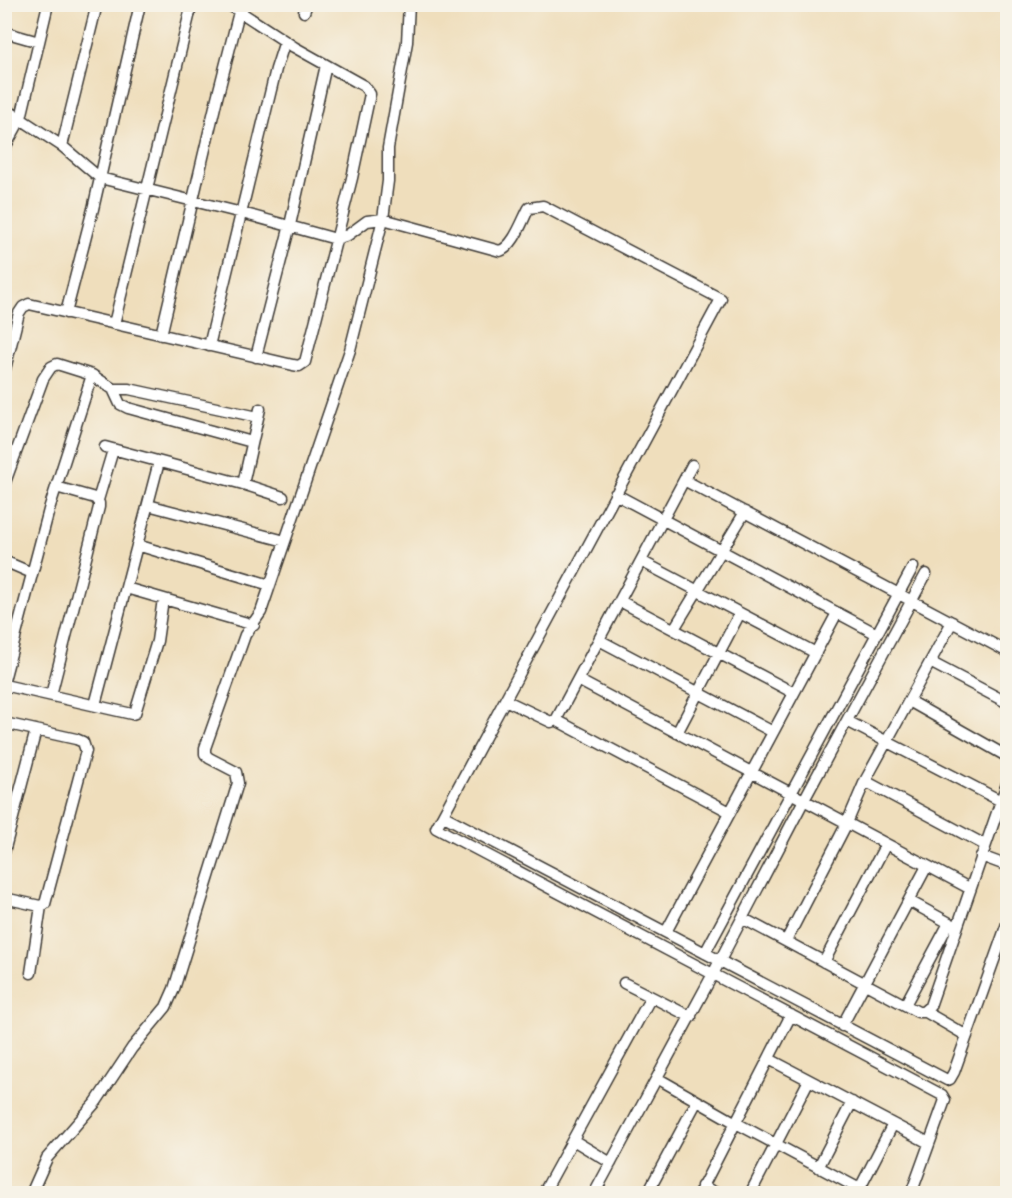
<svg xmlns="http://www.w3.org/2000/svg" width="1012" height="1198" font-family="'Patrick Hand',sans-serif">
  <rect width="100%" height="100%" fill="#f7f3e8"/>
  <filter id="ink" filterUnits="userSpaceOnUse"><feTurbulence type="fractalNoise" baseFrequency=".0167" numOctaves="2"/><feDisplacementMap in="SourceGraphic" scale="12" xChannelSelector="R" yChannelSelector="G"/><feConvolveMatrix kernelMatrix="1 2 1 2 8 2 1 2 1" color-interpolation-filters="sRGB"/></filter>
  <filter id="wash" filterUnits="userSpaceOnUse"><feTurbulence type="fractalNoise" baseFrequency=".008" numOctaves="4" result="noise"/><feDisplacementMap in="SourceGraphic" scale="24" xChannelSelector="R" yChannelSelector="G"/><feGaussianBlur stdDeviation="1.35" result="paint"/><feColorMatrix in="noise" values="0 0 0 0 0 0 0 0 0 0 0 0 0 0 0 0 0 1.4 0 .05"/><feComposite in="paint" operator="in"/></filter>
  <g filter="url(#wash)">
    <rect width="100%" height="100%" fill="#efdebc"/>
  </g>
  <g filter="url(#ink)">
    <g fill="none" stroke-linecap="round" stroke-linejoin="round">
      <defs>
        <path id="street" d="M304 12 307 4
          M4 32 39 42 48 4
          M4 108 62 146 100 178 242 213 336 239 348 235 367 221 383 219 500 251C514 246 522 221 529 208L543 206 721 299 436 828 942 1095 945 1100 911 1194
          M62 146 97 4
          M4 149 21 118 39 42
          M66 313 93 209 140 4
          M114 324 192 4
          M161 335 217 98 239 12
          M209 346 276 69 285 41
          M256 357 290 225 326 65
          M4 373 19 313 23 307 29 304 293 365 299 366 305 362 352 178 370 94 364 86 294 47 228 4
          M113 389 120 404 128 408 252 442
          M105 447 243 484 283 497
          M684 480 1008 652
          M243 484 260 409
          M4 485 43 379 51 367 57 364 92 375
          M615 494 877 634
          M98 500 113 450
          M148 505 285 541
          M137 545 270 585
          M4 561 32 573
          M641 561 816 653
          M126 588 254 625
          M620 601 794 693
          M674 629 745 512
          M599 640 773 732
          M930 662 1008 703
          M4 680 50 506 92 375 113 389H129L258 417
          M578 680 969 888
          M4 685 132 714 135 713 157 641 163 599
          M51 695 99 507V503L95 498 56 487
          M505 700 551 722 556 720 692 465
          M909 701 1008 757
          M95 705 159 462
          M556 720 730 812
          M847 721 1001 801
          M4 723 76 739 83 742 86 751 45 904 40 906 4 898
          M677 733 740 613
          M865 781 985 845
          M444 816 947 1080 950 1079 954 1072 1008 921
          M4 852 36 730
          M981 856 1008 866
          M909 901 953 925
          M742 918 918 1012H923L930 1006 1008 781
          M666 932 837 613
          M786 941 847 823 865 781 952 622
          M705 953 913 567
          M824 962 886 844
          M31 973 41 906
          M624 983 691 1017
          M905 1005 949 923
          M924 1011 967 1036
          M842 1026 927 866
          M769 1059 929 1143
          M657 1078 736 1123 869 1194
          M573 1140 611 1163
          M819 1166 852 1102
          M702 1186 718 1194
          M860 1188 893 1124
          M31 1194 47 1158 96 1102 132 1048 166 1007 174 989 238 783 236 772 209 758 205 754V748L245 635 261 612 350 350 383 219 388 181V148L407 42 409 4
          M543 1194 651 997
          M594 1194 713 974 804 800 926 574
          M647 1194 697 1101
          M699 1194 791 1015
          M750 1194 809 1080"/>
      </defs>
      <!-- street casing -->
      <use href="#street" stroke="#3c3934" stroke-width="13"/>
      <!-- street -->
      <use href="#street" stroke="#fff" stroke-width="10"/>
    </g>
  </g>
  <!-- margin -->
  <rect width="1012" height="1198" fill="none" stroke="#f7f3e8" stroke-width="24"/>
</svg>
